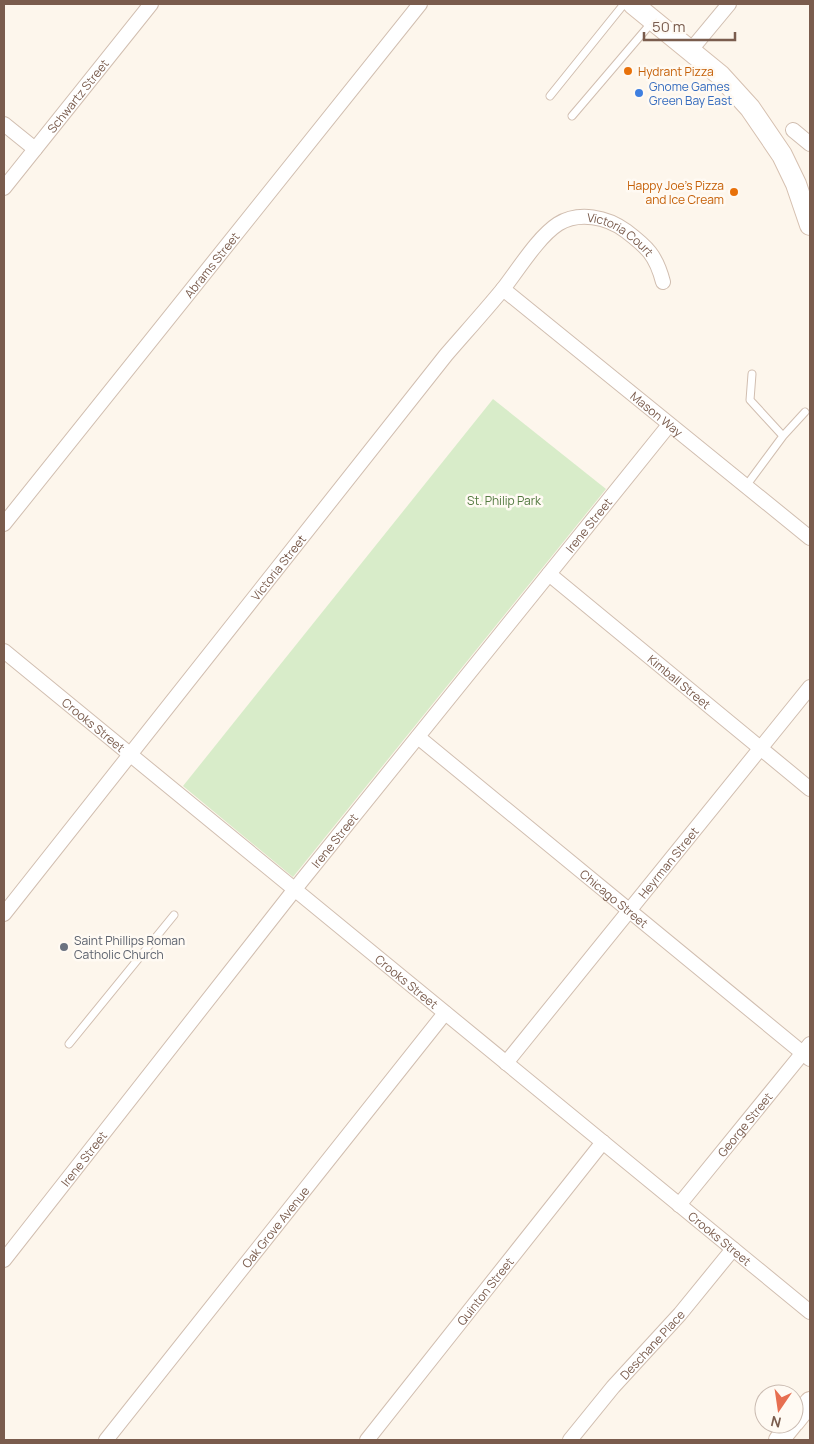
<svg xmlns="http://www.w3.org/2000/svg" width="814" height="1444" font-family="Manrope,sans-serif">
  <rect width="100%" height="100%" fill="#fdf6ec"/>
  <!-- green -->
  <path fill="#d8ecc9" d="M493 399 606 489 293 877 183 786Z"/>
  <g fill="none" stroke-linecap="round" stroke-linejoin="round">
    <defs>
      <path id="lane" d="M550 96 624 4
        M572 116 653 21
        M752 374 750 400 783 436
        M746 486 783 436 805 412
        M69 1044 174 915"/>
      <g id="street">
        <path d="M690 51 729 4"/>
        <path d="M4 124 35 149"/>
        <path d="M793 130 810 144"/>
        <path id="s1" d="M4 188 151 4"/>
        <path id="s2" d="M503 289 810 538"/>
        <path id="s3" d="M4 524 420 4"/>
        <path id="s4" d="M549 574 810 789"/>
        <path id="s5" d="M4 651 810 1312"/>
        <path id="s6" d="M418 737 810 1059"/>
        <path id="s7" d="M4 914 446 355C465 333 485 311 503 289 518 270 538 237 558 224 579 211 607 217 626 231 647 247 656 255 663 282"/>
        <path id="s8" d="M506 1063 810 687"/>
        <path id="s9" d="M679 1205 810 1044"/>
        <path id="s10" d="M4 1260 295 889 669 425"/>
        <path id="s11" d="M106 1440 445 1013"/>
        <path id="s12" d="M367 1440 603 1142"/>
        <path id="s13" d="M570 1440 613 1387 680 1314 733 1249"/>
      </g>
      <path id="secondary" d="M633 4 720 75 750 108 782 155 796 184 810 225
        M794 1422 810 1402
        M779 1440 792 1424"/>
    </defs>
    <!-- lane casing -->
    <use href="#lane" stroke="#d1beb0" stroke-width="9"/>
    <!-- street casing -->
    <use href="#street" stroke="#d1beb0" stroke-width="16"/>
    <!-- secondary casing -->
    <use href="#secondary" stroke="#d6c0b0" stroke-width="22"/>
    <!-- lane -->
    <use href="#lane" stroke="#fff" stroke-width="7"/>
    <!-- street -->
    <use href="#street" stroke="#fff" stroke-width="14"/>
    <!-- secondary -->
    <use href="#secondary" stroke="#fff" stroke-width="20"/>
  </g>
  <!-- markers -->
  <g fill="#e8710a" stroke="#fffaf3" stroke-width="2">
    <circle cx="628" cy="71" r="5"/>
    <circle cx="734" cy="192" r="5"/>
  </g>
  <circle fill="#3f7fe0" stroke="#fffaf3" stroke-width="2" cx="639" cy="93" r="5"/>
  <circle fill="#6b7280" stroke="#fffaf3" stroke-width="2" cx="64" cy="947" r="5"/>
  <g text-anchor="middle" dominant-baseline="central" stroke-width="5" stroke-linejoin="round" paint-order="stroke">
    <!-- food labels -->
    <g font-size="12" fill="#c56008" stroke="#fffaf3" text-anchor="start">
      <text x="638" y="71">Hydrant Pizza</text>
      <text x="724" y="185" text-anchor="end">Happy Joe's Pizza<tspan x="724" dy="14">and Ice Cream</tspan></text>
    </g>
    <!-- shop labels -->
    <g font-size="12" fill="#366cbe" stroke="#fffaf3" text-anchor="start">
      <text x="649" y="86">Gnome Games<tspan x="649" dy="14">Green Bay East</tspan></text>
    </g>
    <!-- street labels -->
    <g font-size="12" fill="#7a5c4d" stroke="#fffaf3">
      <text stroke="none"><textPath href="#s1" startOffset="118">Schwartz Street</textPath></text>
      <text stroke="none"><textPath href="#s7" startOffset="954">Victoria Court</textPath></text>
      <text stroke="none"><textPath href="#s3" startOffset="332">Abrams Street</textPath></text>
      <text stroke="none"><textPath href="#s2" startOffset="198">Mason Way</textPath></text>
      <text stroke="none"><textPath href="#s10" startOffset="939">Irene Street</textPath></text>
      <text stroke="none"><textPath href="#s7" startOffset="442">Victoria Street</textPath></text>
      <text stroke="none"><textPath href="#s4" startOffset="169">Kimball Street</textPath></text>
      <text stroke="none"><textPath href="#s5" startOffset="116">Crooks Street</textPath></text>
      <text stroke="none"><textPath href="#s10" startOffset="534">Irene Street</textPath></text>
      <text stroke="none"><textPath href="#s8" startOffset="258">Heyrman Street</textPath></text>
      <text stroke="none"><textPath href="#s6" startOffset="254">Chicago Street</textPath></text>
      <text stroke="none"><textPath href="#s5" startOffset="521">Crooks Street</textPath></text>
      <text stroke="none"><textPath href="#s9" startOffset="104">George Street</textPath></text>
      <text stroke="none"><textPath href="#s10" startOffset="129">Irene Street</textPath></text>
      <text stroke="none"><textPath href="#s11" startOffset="272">Oak Grove Avenue</textPath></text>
      <text stroke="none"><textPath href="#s5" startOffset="926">Crooks Street</textPath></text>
      <text stroke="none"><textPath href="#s12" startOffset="190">Quinton Street</textPath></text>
      <text stroke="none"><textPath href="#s13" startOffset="126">Deschane Place</textPath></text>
    </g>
    <!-- park labels -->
    <g font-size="12" fill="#537a41" stroke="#fffaf3">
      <text x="504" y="500">St. Philip Park</text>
    </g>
    <!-- worship labels -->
    <g font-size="12" fill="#5b616d" stroke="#fffaf3" text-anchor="start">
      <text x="74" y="940">Saint Phillips Roman<tspan x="74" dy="14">Catholic Church</tspan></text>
    </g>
  </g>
  <!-- border -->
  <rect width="814" height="1444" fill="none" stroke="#7a5c4d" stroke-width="10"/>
  <!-- north arrow -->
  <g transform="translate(779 1409) rotate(193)"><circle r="24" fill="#fffaf3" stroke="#cabbb1"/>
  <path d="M0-4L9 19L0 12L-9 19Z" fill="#e76f51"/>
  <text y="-8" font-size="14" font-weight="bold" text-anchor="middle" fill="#7a5c4d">N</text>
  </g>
  <!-- scale -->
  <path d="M644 32v8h91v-8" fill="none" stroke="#7a5c4d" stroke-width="2.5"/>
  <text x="652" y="32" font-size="15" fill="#7a5c4d" stroke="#fffaf3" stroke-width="4" paint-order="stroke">50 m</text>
</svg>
